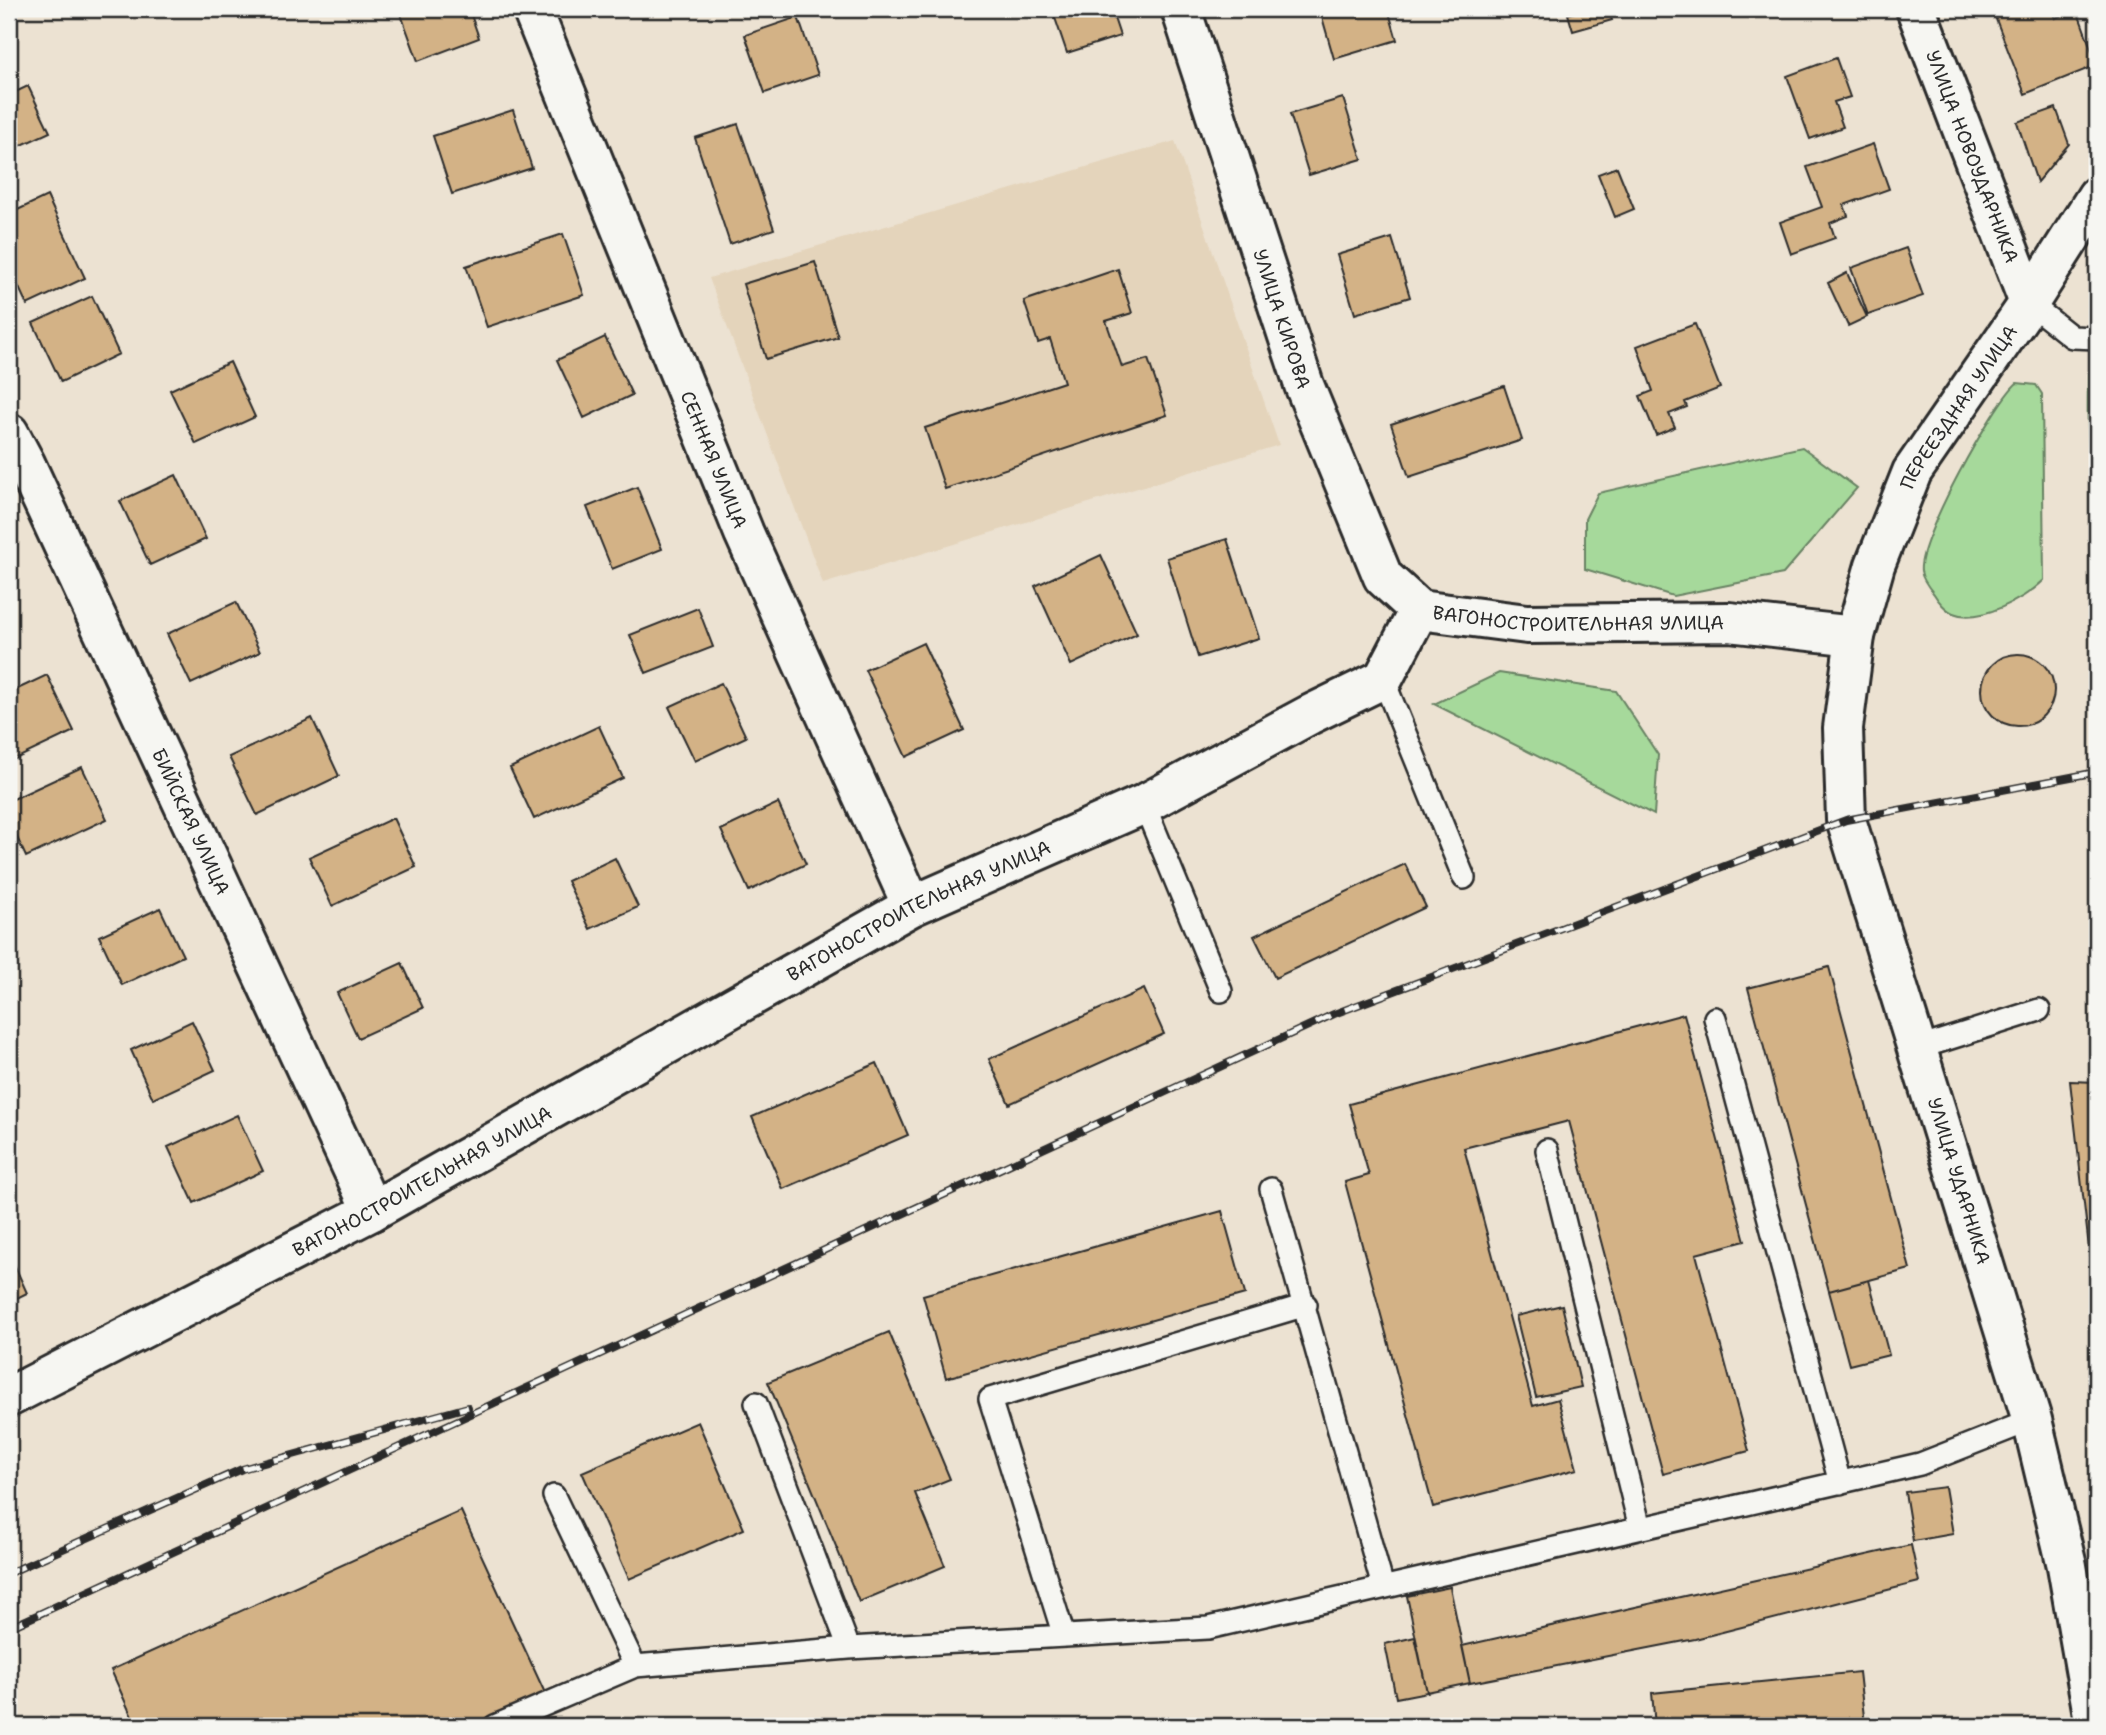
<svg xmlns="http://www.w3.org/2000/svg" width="2106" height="1735" font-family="'Shantell Sans',sans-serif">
  <rect width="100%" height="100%" fill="#ece2d2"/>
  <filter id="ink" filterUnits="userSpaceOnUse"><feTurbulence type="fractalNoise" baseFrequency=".0143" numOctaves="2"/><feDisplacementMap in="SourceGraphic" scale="14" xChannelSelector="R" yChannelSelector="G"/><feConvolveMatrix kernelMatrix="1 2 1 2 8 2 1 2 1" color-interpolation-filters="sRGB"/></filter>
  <g filter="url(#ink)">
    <!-- built -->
    <path fill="#e4d4bb" d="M1175 141 1279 445 823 584 709 278Z"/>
    <!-- green -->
    <path fill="#a6d99b" stroke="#688263" stroke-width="2" d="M2097 373V485C2085 459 2088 404 2088 374Z
      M2017 383 2036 385 2042 394 2044 580C2026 598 1979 624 1953 613 1946 610 1938 601 1934 594 1929 588 1922 579 1921 571 1917 541 1994 403 2017 383Z
      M1802 447 1857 488 1783 574 1673 596 1585 569V519L1598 493Z
      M1499 673 1616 691 1658 755 1654 815 1434 704Z"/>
    <!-- building -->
    <path fill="#d3b286" stroke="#2b2b2b" stroke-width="2" d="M399 9H469L479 38 418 61Z
      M1052 9H1111L1120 36 1067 53Z
      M1325 9H1388L1397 40 1334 59 1320 10Z
      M1586 9H1608L1612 20 1573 31 1568 14Z
      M1992 9H2051L2055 18 2077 10 2097 65 2025 94Z
      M798 17 818 75 765 93 745 35Z
      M1836 58 1850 97 1834 102 1843 127 1810 139 1787 76Z
      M28 86 50 132 9 151V95Z
      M1343 98 1362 159 1309 175 1290 114Z
      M2056 108 2069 144 2037 182 2017 122Z
      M513 110 532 168 452 194 433 136Z
      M738 124 774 229 730 244 695 138Z
      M1873 144 1889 189 1844 205 1848 216 1830 223 1835 238 1791 254 1780 222 1822 207 1807 167Z
      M1617 167 1634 209 1615 217 1598 174Z
      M47 196 85 278 27 305 9 266V214Z
      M563 234 584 295 487 327 466 266Z
      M1392 238 1410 297 1355 314 1337 255Z
      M1906 248 1923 296 1868 315 1851 268Z
      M815 262 838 337 766 359 743 284Z
      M1118 269 1132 313 1106 321 1122 367 1148 359 1167 415 945 489 925 428 1064 382 1050 339 1038 343 1024 301Z
      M1847 273 1867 317 1848 326 1828 283Z
      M92 296 119 354 61 382 33 323Z
      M1695 324 1720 388 1685 402 1687 407 1669 414 1675 427 1656 435 1640 396 1653 391 1637 346Z
      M605 337 632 395 584 418 557 360Z
      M230 362 255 417 196 444 170 390Z
      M1504 386 1522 440 1409 477 1391 424Z
      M176 475 206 539 150 565 120 501Z
      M637 487 662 549 612 569 587 507Z
      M1227 539 1259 638 1198 657 1167 558Z
      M1101 555 1137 634 1071 665 1035 586Z
      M236 602 260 652 191 684 167 634Z
      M698 608 713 647 646 673 630 635Z
      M923 643 964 730 906 757 865 670Z
      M1982 690a36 36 0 1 1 72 0a36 36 0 1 1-72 0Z
      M47 675 74 731 9 762V693Z
      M721 683 746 737 695 761 669 707Z
      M312 718 339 776 257 815 229 757Z
      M599 726 623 778 534 819 510 768Z
      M82 767 107 819 26 857 9 820V801Z
      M778 803 806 864 749 891 721 830Z
      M393 818 416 867 332 906 309 857Z
      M615 858 638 907 590 929 567 881Z
      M1405 864 1426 907 1275 978 1254 936Z
      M160 908 183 956 122 985 99 936Z
      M402 963 423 1008 358 1038 337 993Z
      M1829 967 1910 1269 1829 1291 1748 988Z
      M1144 989 1164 1034 1009 1104 989 1059Z
      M1684 1014 1745 1241 1696 1254 1749 1451 1663 1474 1569 1121 1464 1148 1533 1406 1558 1399 1577 1469 1433 1507 1345 1182 1369 1175 1349 1104Z
      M192 1021 215 1070 153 1099 131 1050Z
      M877 1063 908 1135 783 1189 752 1117Z
      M2070 1081 2097 1082V1318Z
      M237 1115 263 1171 194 1203 168 1147Z
      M1222 1211 1245 1294 946 1378 923 1295Z
      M9 1253 27 1293 9 1302Z
      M1869 1280 1889 1355 1849 1365 1829 1291Z
      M1562 1305 1581 1387 1536 1397 1516 1316Z
      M889 1332 950 1479 915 1493 945 1566 859 1602 768 1382Z
      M698 1422 744 1529 629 1579 582 1472Z
      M1945 1487 1953 1534 1913 1541 1905 1492Z
      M461 1511 545 1693 472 1726H136L111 1670Z
      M1911 1545 1919 1582 1695 1639 1470 1683 1462 1646Z
      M1450 1587 1470 1683 1427 1692 1407 1596Z
      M1415 1637 1427 1692 1396 1698 1385 1644Z
      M1859 1672 1865 1726H1655L1652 1693Z"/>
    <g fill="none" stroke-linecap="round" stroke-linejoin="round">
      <defs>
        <path id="lane" d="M2029 303 2072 337 2097 338
          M1383 679 1464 878
          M1144 804 1221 991
          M1715 1018 1840 1483
          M1919 1048 2039 1010
          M1547 1150 1640 1528
          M1271 1189 1383 1587
          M756 1403 849 1648
          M554 1496 635 1666
          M1064 1636 990 1399 1306 1305
          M495 1726 635 1666 849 1648 1208 1628 1920 1464 2032 1420"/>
        <g id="street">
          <path id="s1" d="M532 9 744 533 912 906"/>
          <path id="s2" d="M1916 9 2029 303"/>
          <path id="s3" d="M9 433 25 463 372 1211"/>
          <path id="s4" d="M9 1397 372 1211 912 906 1144 804 1309 715 1383 679 1419 610"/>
        </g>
        <g id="secondary">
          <path id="s5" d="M1181 9 1304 385 1383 577 1419 610 1527 624 1729 622 1855 636"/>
          <path id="s6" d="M2095 1726 2067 1566 2032 1420 1846 820 1843 728 1855 636 1875 565 1912 472 2029 303 2097 196"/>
        </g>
      </defs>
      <!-- lane casing -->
      <use href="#lane" stroke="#2b2b2b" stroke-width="26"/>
      <!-- street casing -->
      <use href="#street" stroke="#2b2b2b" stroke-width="44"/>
      <!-- secondary casing -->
      <use href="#secondary" stroke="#2b2b2b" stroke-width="44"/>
      <!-- lane -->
      <use href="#lane" stroke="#f6f6f2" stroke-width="21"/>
      <!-- street -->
      <use href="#street" stroke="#f6f6f2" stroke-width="38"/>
      <!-- secondary -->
      <use href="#secondary" stroke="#f6f6f2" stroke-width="38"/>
      <defs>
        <path id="rail" d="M9 1573 242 1469 468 1407
          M9 1628 1334 1014 1846 820 2097 772"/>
      </defs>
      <!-- rail casing -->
      <use href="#rail" stroke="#2b2b2b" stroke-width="8"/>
      <!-- rail -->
      <use href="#rail" stroke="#f6f6f2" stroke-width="5" stroke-dasharray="16" stroke-linecap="butt"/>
    </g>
  </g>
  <g text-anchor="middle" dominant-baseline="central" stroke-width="7" stroke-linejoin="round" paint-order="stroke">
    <!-- street labels -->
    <g font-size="19" fill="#2b2b2b" stroke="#f6f6f2">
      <text stroke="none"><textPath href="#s2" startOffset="158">УЛИЦА НОВОУДАРНИКА</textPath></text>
      <text stroke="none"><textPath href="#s5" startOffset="326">УЛИЦА КИРОВА</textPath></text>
      <text stroke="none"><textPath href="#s6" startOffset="1379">ПЕРЕЕЗДНАЯ УЛИЦА</textPath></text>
      <text stroke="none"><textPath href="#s1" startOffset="486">СЕННАЯ УЛИЦА</textPath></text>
      <text stroke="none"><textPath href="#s5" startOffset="812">ВАГОНОСТРОИТЕЛЬНАЯ УЛИЦА</textPath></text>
      <text stroke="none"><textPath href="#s3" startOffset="429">БИЙСКАЯ УЛИЦА</textPath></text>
      <text stroke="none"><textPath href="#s4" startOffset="1032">ВАГОНОСТРОИТЕЛЬНАЯ УЛИЦА</textPath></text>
      <text stroke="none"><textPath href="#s4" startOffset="466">ВАГОНОСТРОИТЕЛЬНАЯ УЛИЦА</textPath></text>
      <text transform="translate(1959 1181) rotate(73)">УЛИЦА УДАРНИКА</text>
    </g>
  </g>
  <!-- margin -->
  <rect width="2106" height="1735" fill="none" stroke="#f6f6f2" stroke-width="35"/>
  <rect x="18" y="18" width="2071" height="1700" fill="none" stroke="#2b2b2b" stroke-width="2.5" filter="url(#ink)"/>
</svg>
